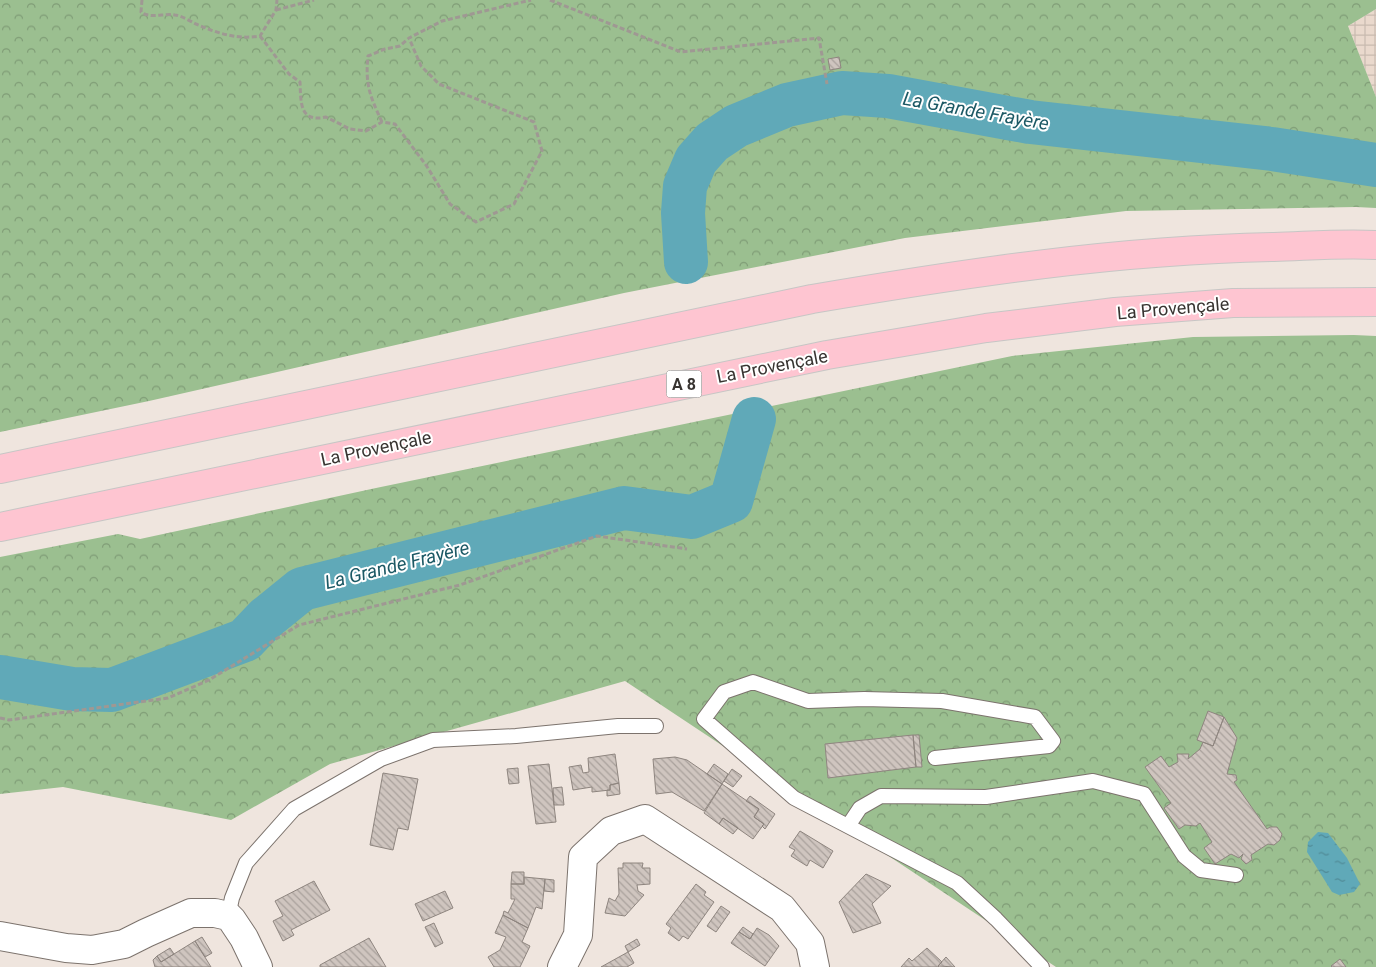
<svg xmlns="http://www.w3.org/2000/svg" width="1376" height="967" font-family="Roboto,sans-serif">
  <defs>
    <pattern id="industrial-grid" width="8" height="8" patternUnits="userSpaceOnUse" patternTransform="scale(1.25)"><rect width="8" height="8" fill="#ead9cd"/><path d="M0 4h8M4 0v8" fill="none" stroke="#c9bbb0"/></pattern>
    <pattern id="forest-crowns" width="20" height="18" patternUnits="userSpaceOnUse" patternTransform="scale(1.25)"><rect width="20" height="18" fill="#9bbf90"/><path d="M2 6a3 3 0 1 1 6 0M12 15a3 3 0 1 1 6 0" fill="none" stroke="#7f9c76"/></pattern>
    <pattern id="water-ripples" width="26" height="14" patternUnits="userSpaceOnUse" patternTransform="scale(1.25)"><rect width="26" height="14" fill="#60a9b8"/><path d="M2 4q2-2 4 0t4 0M15 11q2-2 4 0t4 0" fill="none" stroke="#508a96"/></pattern>
    <pattern id="building-back-hatch" width="6" height="6" patternUnits="userSpaceOnUse" patternTransform="scale(1.25)"><rect width="6" height="6" fill="#cfc5bf"/><path d="M-1 5l2 2M0 0l6 6M5-1l2 2" fill="none" stroke="#a9a19c"/></pattern>
  </defs>
  <rect width="100%" height="100%" fill="#efe5de"/>
  <!-- industrial -->
  <path fill="url(#industrial-grid)" d="M1376 9V97L1348 26Z"/>
  <!-- forest -->
  <path fill="url(#forest-crowns)" d="M0 0H1376V9L1348 26 1376 97V208L1356 207 1126 211 905 238 624 293 149 401 0 432Z
    M1354 335 1376 336V967H1056L625 681 330 764 231 820 63 787 0 794V557L118 534 140 539 376 488 1012 356 1193 337Z"/>
  <!-- water -->
  <path fill="url(#water-ripples)" d="M1318 832 1328 833 1347 858 1360 884 1354 892 1339 895 1332 892 1307 852 1308 842Z"/>
  <g fill="none" stroke-linecap="round" stroke-linejoin="round">
    <!-- river -->
    <path stroke="#60a9b8" stroke-width="44" d="M686 262 683 213 685 186 696 160 712 142 736 126 787 105 842 93 888 96 1030 122 1272 149 1376 165
      M0 677 72 689 112 690 245 640 266 618 302 589 624 508 692 517 731 501 754 419"/>
  </g>
  <!-- building -->
  <path fill="url(#building-back-hatch)" stroke="#8e857f" d="M839 57 841 68 830 70 828 59Z
    M1208 711 1224 717 1213 746 1197 740Z
    M1224 717 1237 738 1227 774 1236 775 1237 780 1234 782 1267 829 1270 827H1277L1282 834 1280 840 1274 845 1268 844 1251 855 1252 860 1246 864 1241 859 1243 854 1239 858 1231 854 1215 864 1204 848 1212 842 1200 823 1196 826 1185 825 1179 829 1164 808 1171 803 1145 767 1161 756 1169 767 1178 762 1177 754H1189L1188 759 1200 749 1203 742 1213 746Z
    M913 735H919L922 767H916Z
    M913 735 916 767 828 778 825 744Z
    M615 754 619 783 610 785V790L592 792V787L573 790 569 767 581 765 583 773 589 772 588 758Z
    M675 757 687 760 722 784 704 811 672 792 656 794 653 759Z
    M549 764 556 822 536 824 528 766Z
    M714 764 728 774 722 784 707 774Z
    M518 768 519 783 509 784 507 769Z
    M732 769 742 776 733 787 724 781Z
    M383 773 418 779 408 830 398 828 393 850 370 845Z
    M619 783 620 794 607 796V790H610V785Z
    M722 784 759 809 754 817 764 824 753 839 723 818 719 824 704 813Z
    M562 787 564 805H554L553 788Z
    M750 796 775 814 765 829 762 826 764 824 754 817 759 809 746 801Z
    M723 818 738 828 733 834 719 824Z
    M800 831 833 851 823 868 810 860 807 866 791 856 795 850 789 847Z
    M623 863H643L642 868H650V884L637 885 638 891 644 895 625 916 605 913 609 898 615 901 619 894 618 868H623Z
    M512 872H524V884H511Z
    M866 874 891 886 872 904 881 923 853 933 839 902Z
    M524 877 545 879 542 909 536 907 528 928 503 915 504 911 508 913 515 899H511V884H524Z
    M545 879 554 880V892L544 891Z
    M314 881 330 910 291 930 294 935 283 941 273 921 283 916 275 901Z
    M696 884 706 892 704 895 714 902 688 939 683 936 679 941 668 933 671 928 666 924Z
    M445 891 453 908 423 921 415 904Z
    M721 906 730 912 716 932 707 926Z
    M503 915 528 928 522 942 530 946 520 967H494L488 957 500 950 506 937 495 933Z
    M434 923 443 943 435 947 425 927Z
    M743 927 753 934 750 939 739 932Z
    M757 928 769 935 779 946 765 966 731 943 739 932 750 939Z
    M202 937 212 953 205 957 195 941Z
    M369 938 386 967H320V965Z
    M637 939 640 945 628 952 625 946Z
    M195 941 211 967H155L153 960 157 956 161 962Z
    M170 948 174 954 161 962 157 956Z
    M927 948 942 962 938 966 939 967H901L909 958 912 961Z
    M628 952 634 963 627 967H601Z
    M946 957 955 967 938 966Z
    M1340 959 1346 967H1332L1331 966Z"/>
  <g fill="none" stroke-linecap="round" stroke-linejoin="round">
    <defs>
      <path id="lane" d="M935 758 1049 746 1053 741 1035 717 942 701 864 699 808 701 753 682 724 692 704 719 794 798 957 883 996 919 1042 967
        M848 826 860 808 881 796 986 797 1093 781 1144 794 1184 856 1201 870 1236 875
        M228 916 232 898 246 863 294 809 381 759 433 740 516 736 618 726H656"/>
      <path id="street" d="M0 936 66 948 92 950 124 944 146 933 191 913H215L228 916 232 920 244 938 258 967
        M562 967 578 935 583 857 611 831 645 819 782 908 810 943 815 967"/>
      <path id="highway" d="M0 469 812 299C965 273 1118 250 1274 247 1308 246 1342 243 1376 245
        M0 527 827 355 986 328 1115 312 1233 303 1376 302"/>
    </defs>
    <!-- lane casing -->
    <use href="#lane" stroke="#7c736d" stroke-width="16"/>
    <!-- street casing -->
    <use href="#street" stroke="#7c736d" stroke-width="30"/>
    <!-- highway casing -->
    <use href="#highway" stroke="#c7c6c5" stroke-width="30"/>
    <!-- path -->
    <path stroke="#9f9893" stroke-width="3" stroke-dasharray="5 2.5" stroke-linecap="butt" d="M142 0 141 12C150 19 164 13 175 15 182 16 190 21 196 24 217 33 237 40 260 36L276 10 277 0
      M550 0 681 52 819 38 827 84
      M276 10 314 0
      M260 36 289 74 300 82C301 102 299 123 326 117L350 129 366 131 382 122 395 124 426 165 450 204 476 222 514 204 542 151 534 122 439 84 421 66 409 38
      M382 122C370 96 365 85 368 56L385 49 400 46 409 38 442 21 531 0
      M0 718 9 720 168 698 209 680 299 625 460 585 597 536 687 549"/>
    <!-- lane -->
    <use href="#lane" stroke="#fff" stroke-width="14"/>
    <!-- street -->
    <use href="#street" stroke="#fff" stroke-width="28"/>
    <!-- highway -->
    <use href="#highway" stroke="#fec5d1" stroke-width="28"/>
  </g>
  <g text-anchor="middle" dominant-baseline="central" stroke-width="4" stroke-linejoin="round" paint-order="stroke">
    <!-- shield labels -->
    <rect fill="#fff" stroke="#74716f" stroke-width="1" x="666.5" y="370.5" width="35" height="27" rx="4"/>
    <g font-size="16" font-weight="bold" fill="#383431">
      <text x="684" y="384">A 8</text>
    </g>
    <!-- street labels -->
    <g font-size="18" fill="#383431" stroke="#fff">
      <text transform="translate(1173 308) rotate(-5)">La Provençale</text>
      <text transform="translate(772 366) rotate(-11)">La Provençale</text>
      <text transform="translate(376 448) rotate(-12)">La Provençale</text>
    </g>
    <!-- water labels -->
    <g font-size="19" font-style="italic" fill="#1c5965" stroke="#fff">
      <text transform="translate(976 111) rotate(10)">La Grande Frayère</text>
      <text transform="translate(397 565) rotate(-14)">La Grande Frayère</text>
    </g>
  </g>
</svg>
